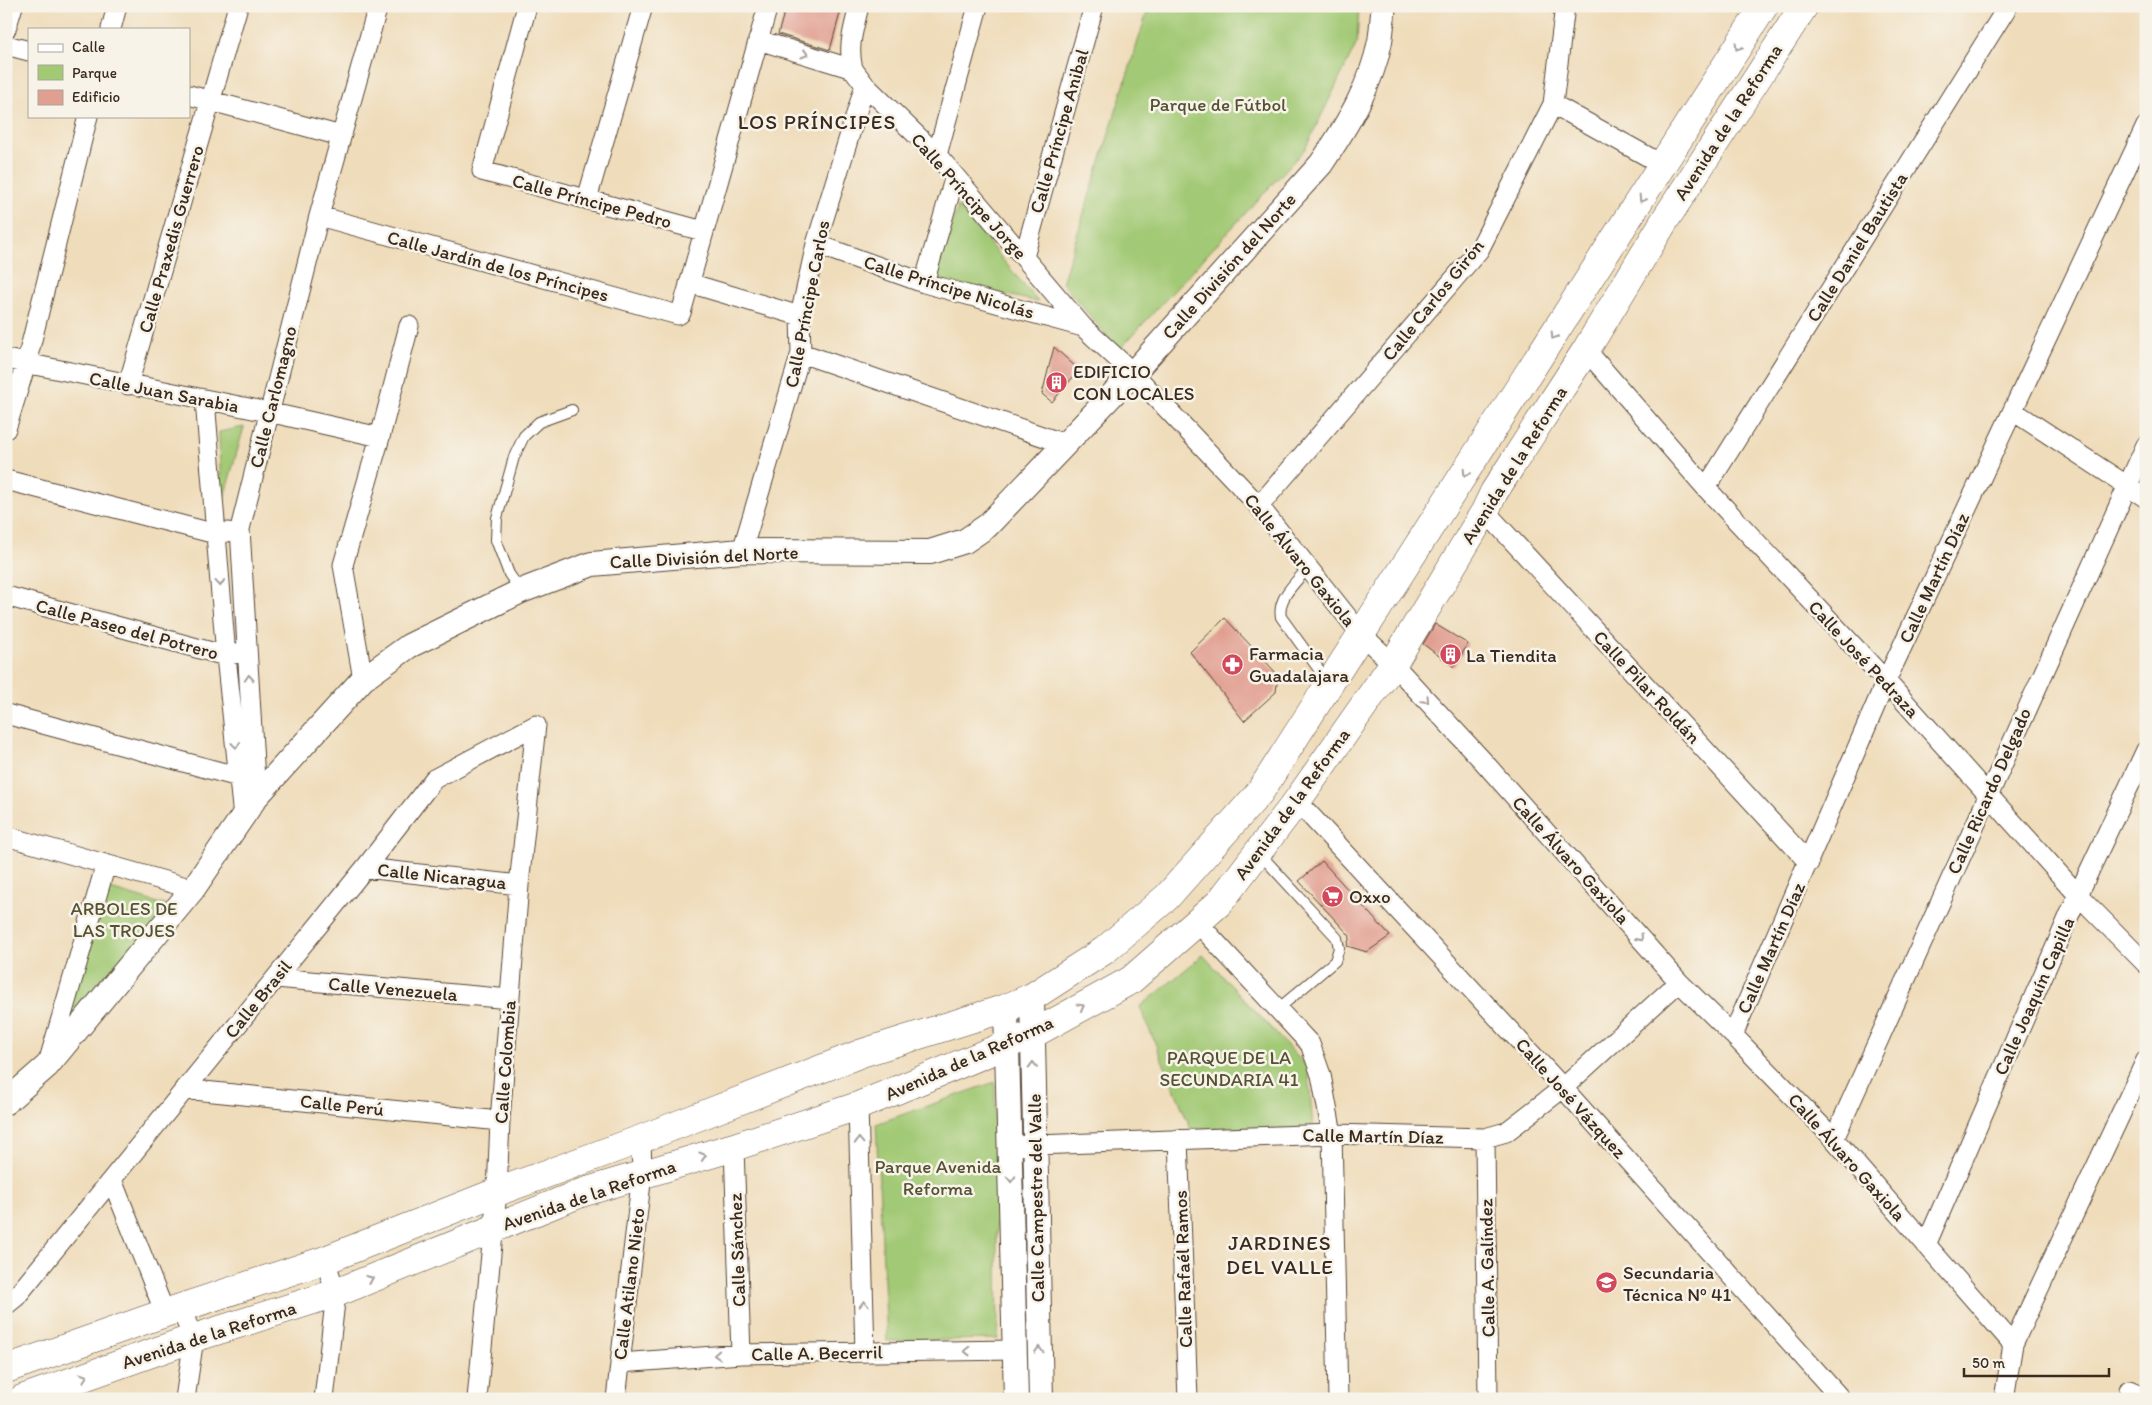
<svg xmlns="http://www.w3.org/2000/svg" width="2152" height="1405" font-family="Itim,sans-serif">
  <rect width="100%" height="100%" fill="#f7f3e8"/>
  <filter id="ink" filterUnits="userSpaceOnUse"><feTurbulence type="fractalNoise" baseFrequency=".02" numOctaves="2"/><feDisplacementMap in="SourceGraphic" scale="10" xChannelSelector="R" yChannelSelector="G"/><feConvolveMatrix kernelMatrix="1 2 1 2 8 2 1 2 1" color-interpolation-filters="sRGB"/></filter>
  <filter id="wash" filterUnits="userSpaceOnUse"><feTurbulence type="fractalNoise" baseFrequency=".0096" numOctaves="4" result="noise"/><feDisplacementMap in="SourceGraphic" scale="20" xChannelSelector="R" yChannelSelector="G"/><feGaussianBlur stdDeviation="1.12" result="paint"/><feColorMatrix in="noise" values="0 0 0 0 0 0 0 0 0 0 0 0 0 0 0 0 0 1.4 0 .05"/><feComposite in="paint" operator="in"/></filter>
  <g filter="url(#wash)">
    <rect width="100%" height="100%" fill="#efdcba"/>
    <!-- green -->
    <path fill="#a2c974" stroke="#6e7a49" d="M1149 6H1359L1357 43 1305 149 1119 350 1062 283Z
      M958 206 1038 302 935 279Z
      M244 427 221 508 219 432Z
      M107 888 168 906 56 1050Z
      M1203 955 1308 1068 1313 1128 1191 1129 1140 1007Z
      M995 1082 998 1339 887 1341 876 1124Z"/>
    <g id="blocks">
      <!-- building -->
      <path fill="#e19f91" d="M786 6H842L830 50 778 34Z
        M1054 347 1079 370 1052 402 1042 394Z
        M1225 618 1278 675 1276 692 1244 721 1190 652Z
        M1435 624 1468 644 1454 667 1423 644Z
        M1322 861 1390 936 1367 952 1347 946 1350 936 1299 881Z"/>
    </g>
  </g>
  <g filter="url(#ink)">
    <use href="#blocks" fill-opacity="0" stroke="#564535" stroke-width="1"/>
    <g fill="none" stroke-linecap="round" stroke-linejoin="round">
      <defs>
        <path id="service" d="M1308 568C1296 582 1277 598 1281 617L1328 682
          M521 591 509 574 496 540 497 518 514 457 524 436 539 422 572 410
          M1259 853 1337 938 1339 948 1335 961 1278 1009"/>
        <path id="minor" d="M527 6 482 171 703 231
          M6 29 13 6
          M111 29 117 6
          M758 40 853 69 865 85 937 155 1083 327 1133 373 1259 506 1361 634 1393 664 1482 760 1679 982 1733 1035 1834 1139 2013 1344
          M6 45 29 51
          M853 69C847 46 854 28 859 6
          M189 95 341 136
          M1553 104 1663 165
          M937 155 978 6
          M587 199 643 6
          M319 216 678 315 681 313 768 6
          M816 244 924 283 1083 327
          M1024 257 1094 6
          M689 283 800 316
          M924 283 955 176
          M1586 350 1706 488 1886 681 2078 895 2146 964
          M801 353 1065 444
          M6 359 268 412 380 437
          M128 385 238 6
          M205 400 226 656 243 817
          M2013 411 2146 498
          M6 429 26 364 88 116
          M6 480 216 534 228 532
          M1706 488 2008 6
          M1259 506 1479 250 1553 104 1565 6
          M1485 511 1809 863
          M742 551 801 353 800 316 816 244 865 85
          M6 596 226 656 237 653
          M363 679 343 565 380 437 409 326
          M6 714 239 777
          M256 797 240 529 319 216 378 6
          M1297 801 1563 1088 1841 1399
          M6 836 193 889
          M365 868 519 885
          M1197 922 1310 1044 1321 1075 1332 1134 1338 1399
          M276 978 510 999
          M1733 1035 1886 681 2146 126
          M49 1060 106 864
          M184 1089 500 1121
          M858 1106 865 1352
          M1485 1138 1488 1399
          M1178 1139 1188 1399
          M1834 1139 2146 445
          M1010 1146 1332 1134 1485 1138 1506 1132 1563 1088 1679 982
          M734 1147 741 1354
          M112 1180 165 1313
          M1926 1245 2078 895 2146 750
          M6 1305 16 1297 365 868 434 779 536 725
          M180 1309 194 1338 185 1399
          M620 1363 741 1354 1015 1350
          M2129 1390 2146 1397
          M324 1399 336 1293 325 1260
          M477 1399 497 1192 500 1121 519 885 536 725
          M616 1399 642 1174 641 1139
          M2004 1399 2013 1344 2146 1060"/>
        <path id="tertiary" d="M1032 997 1041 1399
          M1006 1008 1016 1399
          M6 1102 47 1066 193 889 256 797 363 679 409 646 521 591 592 564 742 551 930 552 965 541 987 526 1133 373 1321 164C1346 127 1372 85 1380 41 1382 30 1382 18 1384 6"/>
        <path id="secondary" d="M6 1369 165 1313 325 1260 497 1192 641 1139 862 1053 1006 1008 1032 997 1105 950 1167 897 1260 792 1764 6
          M22 1399 194 1338 336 1293 581 1193 734 1147 858 1106 1033 1034 1131 980 1219 903 1297 801 1393 664 1485 511 1494 492 1586 350 1665 220 1804 6"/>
      </defs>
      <!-- service casing -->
      <use href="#service" stroke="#564535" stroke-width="12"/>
      <!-- minor casing -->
      <use href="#minor" stroke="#564535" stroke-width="21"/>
      <!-- tertiary casing -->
      <use href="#tertiary" stroke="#564535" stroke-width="26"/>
      <!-- secondary casing -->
      <use href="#secondary" stroke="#564535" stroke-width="29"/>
      <!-- service -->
      <use href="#service" stroke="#fff" stroke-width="10"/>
      <!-- minor -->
      <use href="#minor" stroke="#fff" stroke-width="19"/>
      <!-- tertiary -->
      <use href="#tertiary" stroke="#fff" stroke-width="24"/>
      <!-- secondary -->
      <use href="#secondary" stroke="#fff" stroke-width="28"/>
    </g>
    <!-- one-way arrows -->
    <defs><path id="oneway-chevron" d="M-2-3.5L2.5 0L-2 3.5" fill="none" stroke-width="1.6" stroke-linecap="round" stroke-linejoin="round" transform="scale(1.25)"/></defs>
    <g stroke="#a79f9a">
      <use href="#oneway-chevron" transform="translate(1738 47) rotate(123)"/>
      <use href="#oneway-chevron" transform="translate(805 54) rotate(17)"/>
      <use href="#oneway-chevron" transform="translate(1642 199) rotate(122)"/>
      <use href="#oneway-chevron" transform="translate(1554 336) rotate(123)"/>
      <use href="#oneway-chevron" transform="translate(1466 473) rotate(123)"/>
      <use href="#oneway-chevron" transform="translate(220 583) rotate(85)"/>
      <use href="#oneway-chevron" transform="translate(249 678) rotate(-93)"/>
      <use href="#oneway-chevron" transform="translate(1426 700) rotate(47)"/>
      <use href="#oneway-chevron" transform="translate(236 745) rotate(84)"/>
      <use href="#oneway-chevron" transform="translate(1640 938) rotate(48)"/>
      <use href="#oneway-chevron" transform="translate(1081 1007) rotate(-29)"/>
      <use href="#oneway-chevron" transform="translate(1033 1065) rotate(-91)"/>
      <use href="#oneway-chevron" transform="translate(859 1141) rotate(-92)"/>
      <use href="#oneway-chevron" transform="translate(703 1156) rotate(-17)"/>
      <use href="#oneway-chevron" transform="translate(1011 1179) rotate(88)"/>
      <use href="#oneway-chevron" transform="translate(370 1279) rotate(-23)"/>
      <use href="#oneway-chevron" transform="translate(864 1304) rotate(-92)"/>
      <use href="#oneway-chevron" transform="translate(1039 1350) rotate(-92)"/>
      <use href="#oneway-chevron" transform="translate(967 1351) rotate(179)"/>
      <use href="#oneway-chevron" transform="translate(717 1355) rotate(176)"/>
      <use href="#oneway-chevron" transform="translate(84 1377) rotate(-19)"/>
    </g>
  </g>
  <!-- icons -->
  <defs>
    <symbol id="building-disc" viewBox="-11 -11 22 22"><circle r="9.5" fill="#d1495b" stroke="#f7f3e8"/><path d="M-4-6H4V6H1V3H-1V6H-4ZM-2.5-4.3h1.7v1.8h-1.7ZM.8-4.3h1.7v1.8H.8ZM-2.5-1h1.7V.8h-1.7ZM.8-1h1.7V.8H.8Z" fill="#fff"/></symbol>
    <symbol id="pharmacy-disc" viewBox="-11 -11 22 22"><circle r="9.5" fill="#d1495b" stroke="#f7f3e8"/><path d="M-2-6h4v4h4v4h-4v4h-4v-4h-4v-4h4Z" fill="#fff"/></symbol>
    <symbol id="supermarket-disc" viewBox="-11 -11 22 22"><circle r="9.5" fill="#d1495b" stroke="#f7f3e8"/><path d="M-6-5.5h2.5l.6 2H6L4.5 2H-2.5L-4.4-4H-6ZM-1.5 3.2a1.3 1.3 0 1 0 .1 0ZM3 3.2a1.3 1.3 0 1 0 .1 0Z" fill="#fff"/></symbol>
    <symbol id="school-disc" viewBox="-11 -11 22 22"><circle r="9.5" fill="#d1495b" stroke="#f7f3e8"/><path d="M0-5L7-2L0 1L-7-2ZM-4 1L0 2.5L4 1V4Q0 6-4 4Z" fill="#fff"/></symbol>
  </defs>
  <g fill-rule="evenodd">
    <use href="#building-disc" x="1044" y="370" width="25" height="25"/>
    <use href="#building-disc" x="1438" y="642" width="25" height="25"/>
    <use href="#pharmacy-disc" x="1220" y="652" width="25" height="25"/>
    <use href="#supermarket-disc" x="1320" y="884" width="25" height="25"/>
    <use href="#school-disc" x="1594" y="1270" width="25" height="25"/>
  </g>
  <g text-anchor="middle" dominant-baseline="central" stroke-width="5" stroke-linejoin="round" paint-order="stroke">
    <!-- park labels -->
    <g font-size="19" fill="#555234" stroke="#f7f3e8">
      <text x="1218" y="104">Parque de Fútbol</text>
      <text x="124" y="908">ARBOLES DE<tspan x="124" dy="22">LAS TROJES</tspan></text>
      <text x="1229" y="1057">PARQUE DE LA<tspan x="1229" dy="22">SECUNDARIA 41</tspan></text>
      <text x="938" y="1166">Parque Avenida<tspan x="938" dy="22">Reforma</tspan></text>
    </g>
    <!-- street labels -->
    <g font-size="19" fill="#3b2a1e" stroke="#f7f3e8">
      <text transform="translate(1728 122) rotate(-57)">Avenida de la Reforma</text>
      <text transform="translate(1059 131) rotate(-74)">Calle Príncipe Anibal</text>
      <text transform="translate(969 196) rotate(48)">Calle Príncipe Jorge</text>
      <text transform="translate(592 201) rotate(15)">Calle Príncipe Pedro</text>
      <text transform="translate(171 239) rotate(-74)">Calle Praxedis Guerrero</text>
      <text transform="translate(1857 247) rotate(-58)">Calle Daniel Bautista</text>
      <text transform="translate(498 266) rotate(15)">Calle Jardín de los Príncipes</text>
      <text transform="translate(1229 266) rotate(-48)">Calle División del Norte</text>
      <text transform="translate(949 287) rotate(17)">Calle Príncipe Nicolás</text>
      <text transform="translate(1433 300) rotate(-51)">Calle Carlos Girón</text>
      <text transform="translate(807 304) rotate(-79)">Calle Príncipe Carlos</text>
      <text transform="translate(164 392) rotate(11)">Calle Juan Sarabia</text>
      <text transform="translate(273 397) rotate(-76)">Calle Carlomagno</text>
      <text transform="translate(1514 465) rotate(-58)">Avenida de la Reforma</text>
      <text transform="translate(704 557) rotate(-3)">Calle División del Norte</text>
      <text transform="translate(1300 560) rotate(51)">Calle Álvaro Gaxiola</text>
      <text transform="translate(1934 578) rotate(-65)">Calle Martín Díaz</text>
      <text transform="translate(127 629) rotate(15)">Calle Paseo del Potrero</text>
      <text transform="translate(1864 659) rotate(47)">Calle José Pedraza</text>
      <text transform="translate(1647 687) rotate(47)">Calle Pilar Roldán</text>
      <text transform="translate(1989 791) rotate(-66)">Calle Ricardo Delgado</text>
      <text transform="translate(1292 804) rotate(-54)">Avenida de la Reforma</text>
      <text transform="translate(1571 860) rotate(48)">Calle Álvaro Gaxiola</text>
      <text transform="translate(442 876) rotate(6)">Calle Nicaragua</text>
      <text transform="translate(1771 948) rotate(-66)">Calle Martín Díaz</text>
      <text transform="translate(393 989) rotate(5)">Calle Venezuela</text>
      <text transform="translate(2034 996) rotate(-66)">Calle Joaquín Capilla</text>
      <text transform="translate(258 999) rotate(-51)">Calle Brasil</text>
      <text transform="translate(969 1058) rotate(-24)">Avenida de la Reforma</text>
      <text transform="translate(505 1062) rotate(-86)">Calle Colombia</text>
      <text transform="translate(1571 1098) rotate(48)">Calle José Vázquez</text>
      <text transform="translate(342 1105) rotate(6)">Calle Perú</text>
      <text transform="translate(1373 1136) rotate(1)">Calle Martín Díaz</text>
      <text transform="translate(1847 1157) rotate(48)">Calle Álvaro Gaxiola</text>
      <text transform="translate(589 1195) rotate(-19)">Avenida de la Reforma</text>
      <text transform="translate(1036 1198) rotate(-91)">Calle Campestre del Valle</text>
      <text transform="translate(737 1250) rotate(-92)">Calle Sánchez</text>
      <text transform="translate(1487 1268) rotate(-91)">Calle A. Galíndez</text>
      <text transform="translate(1183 1269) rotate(-92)">Calle Rafaél Ramos</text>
      <text transform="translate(629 1284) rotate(-83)">Calle Atilano Nieto</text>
      <text transform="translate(209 1335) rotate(-18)">Avenida de la Reforma</text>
      <text transform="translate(817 1353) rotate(-1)">Calle A. Becerril</text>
    </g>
    <!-- poi labels -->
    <g font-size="19" fill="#3b2a1e" stroke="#f7f3e8" text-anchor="start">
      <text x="1073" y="371">EDIFICIO<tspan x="1073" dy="22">CON LOCALES</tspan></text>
      <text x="1249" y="653">Farmacia<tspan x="1249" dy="22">Guadalajara</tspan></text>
      <text x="1466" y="655">La Tiendita</text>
      <text x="1349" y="896">Oxxo</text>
      <text x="1623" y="1272">Secundaria<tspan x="1623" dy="22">Técnica Nº 41</tspan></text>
    </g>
    <!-- quarter labels -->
    <g font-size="21" letter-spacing="1" fill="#3b2a1e" stroke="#f7f3e8">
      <text x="817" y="121">LOS PRÍNCIPES</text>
      <text x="1280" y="1242">JARDINES<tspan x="1280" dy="24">DEL VALLE</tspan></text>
    </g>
  </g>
  <!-- margin -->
  <rect width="2152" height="1405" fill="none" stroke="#f7f3e8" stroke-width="25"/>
  <!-- legend -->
  <rect x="28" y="28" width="162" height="90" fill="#f7f3e8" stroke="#aca397"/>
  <rect x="38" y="44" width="25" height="8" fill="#ffffff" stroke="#aca397"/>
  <text x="72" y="52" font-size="15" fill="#3b2a1e">Calle</text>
  <rect x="38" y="65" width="25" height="15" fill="#a2c974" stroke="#aca397"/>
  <text x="72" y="78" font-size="15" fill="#3b2a1e">Parque</text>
  <rect x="38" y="90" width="25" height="15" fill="#e19f91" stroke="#aca397"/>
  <text x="72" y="102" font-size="15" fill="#3b2a1e">Edificio</text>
  <!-- scale -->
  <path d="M1964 1368v8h145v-8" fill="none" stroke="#3b2a1e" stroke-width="2.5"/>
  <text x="1972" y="1368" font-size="15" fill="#3b2a1e" stroke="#f7f3e8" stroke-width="4" paint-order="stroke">50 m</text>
</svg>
